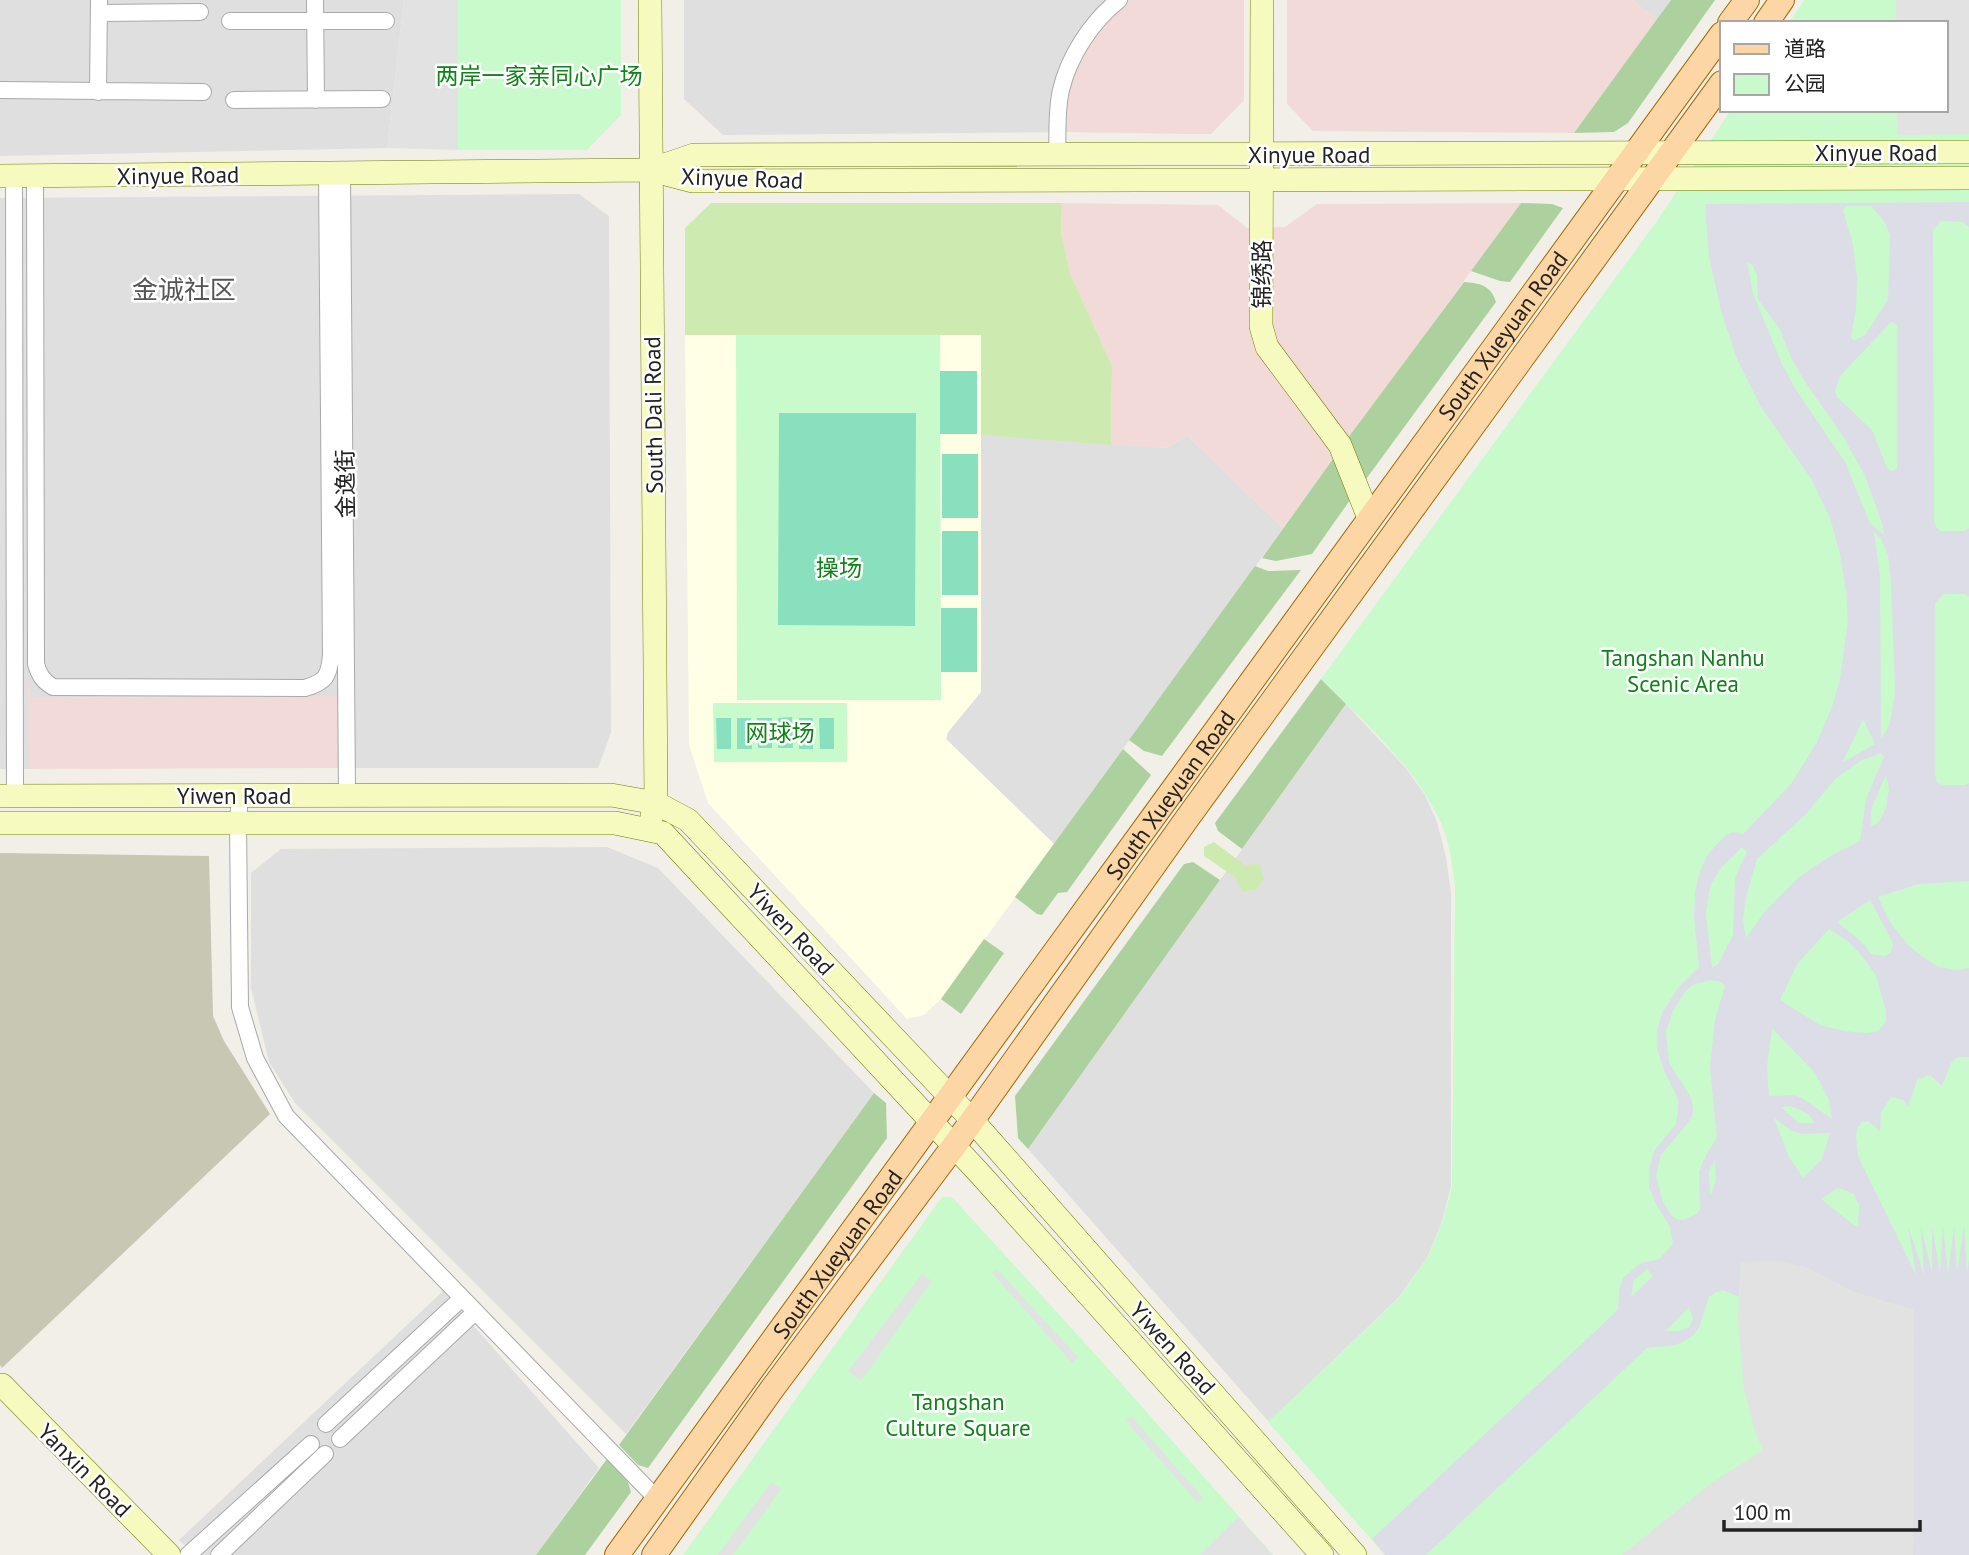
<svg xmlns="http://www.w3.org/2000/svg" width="1969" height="1555" font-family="'PT Sans','Noto Sans SC',sans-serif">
  <rect width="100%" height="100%" fill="#f2efe9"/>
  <!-- residential -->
  <path fill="#e0dfdf" d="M0 0H404L387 148 0 156Z
    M684 0H1244V100L1211 134 1066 132 723 135 684 99Z
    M1632 0H1671L1657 20Z
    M579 194 609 216 611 733 598 768H337L336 696 30 698 29 693V769H0V198Z
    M981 435 1167 448 1187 435 1283 528 1054 844 946 739 948 732 981 692Z
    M1346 704 1405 767 1425 795 1437 822 1446 857 1451 893V1186L1442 1222 1427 1258 1399 1297 1269 1422 1028 1149Z
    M607 847 658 868 874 1093 626 1434 295 1103 269 1062 251 988V873L281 849Z
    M443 1291 599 1468 536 1555H195L179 1540Z"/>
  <!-- commercial -->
  <path fill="#f2dad9" d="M1131 0H1244V100L1211 134 1066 132 1068 101 1073 74 1087 49 1110 17Z
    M1287 0H1632L1657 20 1574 133 1313 131 1287 104Z
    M1062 203 1218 205 1247 228 1285 227 1317 204 1521 203 1283 528 1187 435 1167 448 1111 445 1112 366 1070 273 1061 232Z
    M28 677 30 698 337 696V768L29 769Z"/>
  <!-- education -->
  <path fill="#ffffe5" d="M685 335H981V692L948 732 946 739 1054 844 941 999 924 1015 907 1019 708 803 689 745Z"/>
  <!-- construction -->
  <path fill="#c7c7b4" d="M0 853 209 856 213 1016 224 1041 270 1114 2 1368 0 1365Z"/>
  <!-- grass -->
  <path fill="#cdebb0" d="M711 203H1062L1061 232 1070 273 1112 366 1111 445 981 435V335H685V228Z
    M1214 842 1245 865 1260 864 1264 879 1256 890 1242 892 1236 878 1204 856V847Z"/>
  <!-- forest -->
  <path fill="#add19e" d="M1671 0H1715L1628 123 1614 132 1574 133Z
    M1521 203 1552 204 1563 208 1510 282 1500 281 1471 271Z
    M1464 282C1479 283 1491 285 1496 302L1361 486 1345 442Z
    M1338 452 1355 493 1312 554 1276 561 1262 558Z
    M1255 566 1268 571 1301 570 1162 756 1144 751 1129 740Z
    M1321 679 1346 704 1242 849 1218 831 1215 823Z
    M1123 749 1151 775 1067 892 1058 893 1042 915 1037 914 1015 897Z
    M1193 862 1220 880 1028 1149 1018 1138 1015 1096 1184 864Z
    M984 939 1004 953 961 1014 941 999Z
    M874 1093 886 1103 887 1138 648 1468 638 1465 619 1445Z
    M607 1459 628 1482 631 1492 585 1555H536Z"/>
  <!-- park -->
  <path fill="#c8facc" d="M458 0H621V115L587 150H458Z
    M1804 0H1969V1555H1385L1268 1422 1399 1298 1428 1257 1443 1221 1452 1187 1455 887C1452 866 1450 843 1441 823 1415 766 1365 723 1321 679L1657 221 1731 110H1946V23H1789Z
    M736 335H940L941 700H737Z
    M713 703H847V762H714Z
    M942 1197H952L1105 1365 1273 1555H683Z"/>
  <!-- pitch -->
  <path fill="#88e0be" d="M940 371H977V434H940Z
    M779 413H916L915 626 778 625Z
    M942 454H978V518H942Z
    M942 531H978V595H942Z
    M941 608H977V672H941Z
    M792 717 793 748H778V718Z
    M716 718H731V749H717Z
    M737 718H751L752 749H737Z
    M757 718H772V748H758Z
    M799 718H813V749H799Z
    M819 718H834V749H820Z"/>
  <!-- parking -->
  <path fill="#e2e2e2" d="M404 0H458V150L387 148Z
    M1896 0H1969V134L1898 135 1897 110H1946V23H1896Z
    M1764 1261 1784 1262 1806 1267 1854 1292 1914 1310 1913 1555H1622L1710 1484 1763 1450 1755 1432 1744 1389 1738 1321 1741 1263Z
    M997 1269 1078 1357 1072 1363 992 1273Z
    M922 1274 932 1281 861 1381 848 1371Z
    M1131 1416 1203 1498 1198 1503 1126 1421Z
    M771 1482 781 1489 733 1555H718Z
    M1238 1517 1273 1555H1200Z"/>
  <!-- plaza -->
  <path fill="#dddde8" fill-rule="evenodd" d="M1969 202V227L1963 222 1941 221 1933 230 1934 520 1936 527 1941 531H1964L1969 528V597L1965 594H1944L1935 603V775L1937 782 1942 785H1965L1969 783V881L1918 884 1878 897 1890 922 1907 944 1923 957 1939 967 1956 970 1969 968V1057H1958L1951 1063 1942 1086 1930 1075 1917 1080 1908 1107 1904 1100 1891 1097 1881 1112 1880 1131 1868 1121 1862 1122 1857 1128 1856 1137 1858 1156 1916 1275 1908 1226 1924 1275 1921 1226 1932 1273V1226L1940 1274 1943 1226 1948 1274 1954 1226 1957 1273 1964 1226 1967 1273 1969 1259V1555H1913L1914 1310 1854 1292 1806 1267 1784 1262 1764 1261 1741 1263 1739 1297 1723 1290 1716 1292 1709 1297 1700 1325 1693 1336 1676 1345 1647 1348 1426 1555H1385L1372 1539 1618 1310 1619 1290 1623 1278 1641 1263 1659 1259 1673 1244 1670 1227 1657 1206 1649 1188V1170L1654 1151 1676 1124 1678 1111V1099L1665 1073 1657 1048V1030L1662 1013 1678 988 1699 967 1694 917 1695 892 1700 871 1708 854 1726 835 1733 832 1743 834 1791 784 1816 744 1832 707 1840 679 1848 619 1846 591 1840 554 1830 518 1812 480 1761 407 1737 359 1721 311 1709 256 1705 204ZM1846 206H1871L1885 222 1890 235 1888 299 1866 334 1854 341 1851 337 1856 309 1857 277 1853 245 1843 210ZM1747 261 1752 265 1757 275 1758 299 1780 330 1791 358 1805 382 1841 433 1865 476 1882 523 1884 535 1870 523 1845 462 1795 388 1782 364 1753 294ZM1893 322 1897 326V469L1891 471 1887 468 1872 430 1837 397 1835 391 1840 376 1889 324ZM1874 532 1881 539 1888 555 1891 583 1895 692 1890 723 1881 739 1880 577ZM1863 719 1875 744 1842 763 1853 741ZM1881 753 1884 757 1866 799 1860 841 1832 855 1799 877 1765 911 1746 938 1743 919 1746 897 1757 859 1805 815 1836 778 1862 760ZM1886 774 1889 789 1886 808 1879 822 1871 826V810ZM1742 847 1747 852 1735 878 1733 935 1718 964 1712 968 1706 914 1710 886 1721 868ZM1870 900 1893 943 1891 952 1885 956 1871 954 1862 942 1837 922ZM1829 929 1849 942 1863 957 1876 976 1886 1011V1022L1878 1031 1867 1033 1844 1031 1820 1025 1780 1000 1798 963ZM1710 980 1721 982 1725 986 1715 1019 1710 1067 1717 1138 1706 1155 1699 1172 1700 1209 1697 1214 1683 1220 1677 1219 1672 1216 1663 1202 1656 1176 1661 1155 1687 1124 1693 1114V1105L1690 1096 1669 1063 1666 1031 1673 1011 1684 993 1692 985ZM1772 1028 1815 1073 1829 1100 1832 1119 1802 1098 1793 1095 1769 1096 1767 1067ZM1790 1106 1807 1113 1815 1123H1799L1781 1107ZM1774 1118 1792 1131 1802 1134 1830 1133 1822 1159 1803 1178 1789 1157ZM1715 1160 1716 1181 1710 1196 1709 1171ZM1838 1188 1854 1194 1859 1205 1858 1228 1821 1199ZM1647 1269 1653 1276 1631 1297 1634 1280ZM1689 1307 1693 1319 1689 1327 1680 1331H1666Z"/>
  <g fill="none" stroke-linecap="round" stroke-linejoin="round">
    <defs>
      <path id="street" d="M315 0 316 100
        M99 13 200 12
        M230 21H386
        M0 90 203 92
        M98 92 99 0
        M234 100 382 99
        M1057 155C1058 134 1056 111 1061 90 1069 56 1092 21 1119 0
        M342 174 347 795
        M14 176 15 796
        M35 177 36 664C39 675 43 681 53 687L305 688C326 682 329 676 331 655L327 174
        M240 795 238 824 240 1007 255 1058 286 1116 658 1500
        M326 1424 462 1298
        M340 1439 475 1312
        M188 1555 311 1444
        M219 1555 325 1454"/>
      <path id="secondary" d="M650 0 656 803 652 815
        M1262 0 1261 326 1267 347 1340 445 1369 518
        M650 170 694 155 1969 152
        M0 176 650 170 692 181 1969 178
        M0 796 611 795 656 803 688 820 972 1120 1355 1555
        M0 823H615L663 833 981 1175 1322 1555
        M2 1385 169 1555"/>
      <g id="primary">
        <path d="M1730 23 1747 0"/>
        <path d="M1766 23 1782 0"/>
        <path id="s1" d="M617 1555C988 1050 1351 539 1722 34"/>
        <path d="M654 1555 772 1389 954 1146 1186 820 1722 83"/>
      </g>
    </defs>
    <!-- street casing -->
    <use href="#street" stroke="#a9a9a9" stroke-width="18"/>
    <!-- secondary casing -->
    <use href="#secondary" stroke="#707d05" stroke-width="24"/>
    <!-- primary casing -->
    <use href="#primary" stroke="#a06b00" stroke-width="26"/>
    <!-- street -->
    <use href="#street" stroke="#fff" stroke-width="16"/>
    <!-- secondary -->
    <use href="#secondary" stroke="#f7fabf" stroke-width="23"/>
    <!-- primary -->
    <use href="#primary" stroke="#fcd6a4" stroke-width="24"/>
  </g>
  <g text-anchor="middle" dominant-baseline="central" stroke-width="5" stroke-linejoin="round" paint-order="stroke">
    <!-- park labels -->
    <g font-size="23" fill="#0c8416" stroke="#fff">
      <text x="539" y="75">两岸一家亲同心广场</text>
      <text x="839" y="567">操场</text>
      <text x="1683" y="657">Tangshan Nanhu<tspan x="1683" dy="26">Scenic Area</tspan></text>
      <text x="780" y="732">网球场</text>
      <text x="958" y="1401">Tangshan<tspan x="958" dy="26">Culture Square</tspan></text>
    </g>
    <!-- street labels -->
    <g font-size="23" fill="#222" stroke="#fff">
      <text x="1876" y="152">Xinyue Road</text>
      <text x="1309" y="154">Xinyue Road</text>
      <text transform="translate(178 175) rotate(-1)">Xinyue Road</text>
      <text transform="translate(742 178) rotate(2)">Xinyue Road</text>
      <text transform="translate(1261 274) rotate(-90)">锦绣路</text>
      <text stroke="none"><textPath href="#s1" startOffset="1507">South Xueyuan Road</textPath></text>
      <text transform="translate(653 415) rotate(-91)">South Dali Road</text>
      <text transform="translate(345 484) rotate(-91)">金逸街</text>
      <text stroke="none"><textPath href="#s1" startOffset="940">South Xueyuan Road</textPath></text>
      <text x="234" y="795">Yiwen Road</text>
      <text transform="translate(791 929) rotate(47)">Yiwen Road</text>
      <text stroke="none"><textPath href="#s1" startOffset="373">South Xueyuan Road</textPath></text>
      <text transform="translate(1173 1348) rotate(48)">Yiwen Road</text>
      <text transform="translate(85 1470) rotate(45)">Yanxin Road</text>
    </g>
    <!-- quarter labels -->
    <g font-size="26" fill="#555" stroke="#fff">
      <text x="184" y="289">金诚社区</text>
    </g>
  </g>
  <!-- legend -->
  <rect x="1720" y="21" width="228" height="91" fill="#ffffff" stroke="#a7a7a7" stroke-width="2"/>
  <rect x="1734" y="44" width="35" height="10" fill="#fcd6a4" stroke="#a7a7a7" stroke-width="2"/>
  <text x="1784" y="56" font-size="21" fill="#222222">道路</text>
  <rect x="1734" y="74" width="35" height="21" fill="#c8facc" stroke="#a7a7a7" stroke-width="2"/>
  <text x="1784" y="91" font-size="21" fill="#222222">公园</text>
  <!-- scale -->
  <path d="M1724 1520v10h196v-10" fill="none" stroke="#222222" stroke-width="3.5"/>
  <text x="1734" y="1520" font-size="21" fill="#222222" stroke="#ffffff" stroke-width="5" paint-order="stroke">100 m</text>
</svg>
